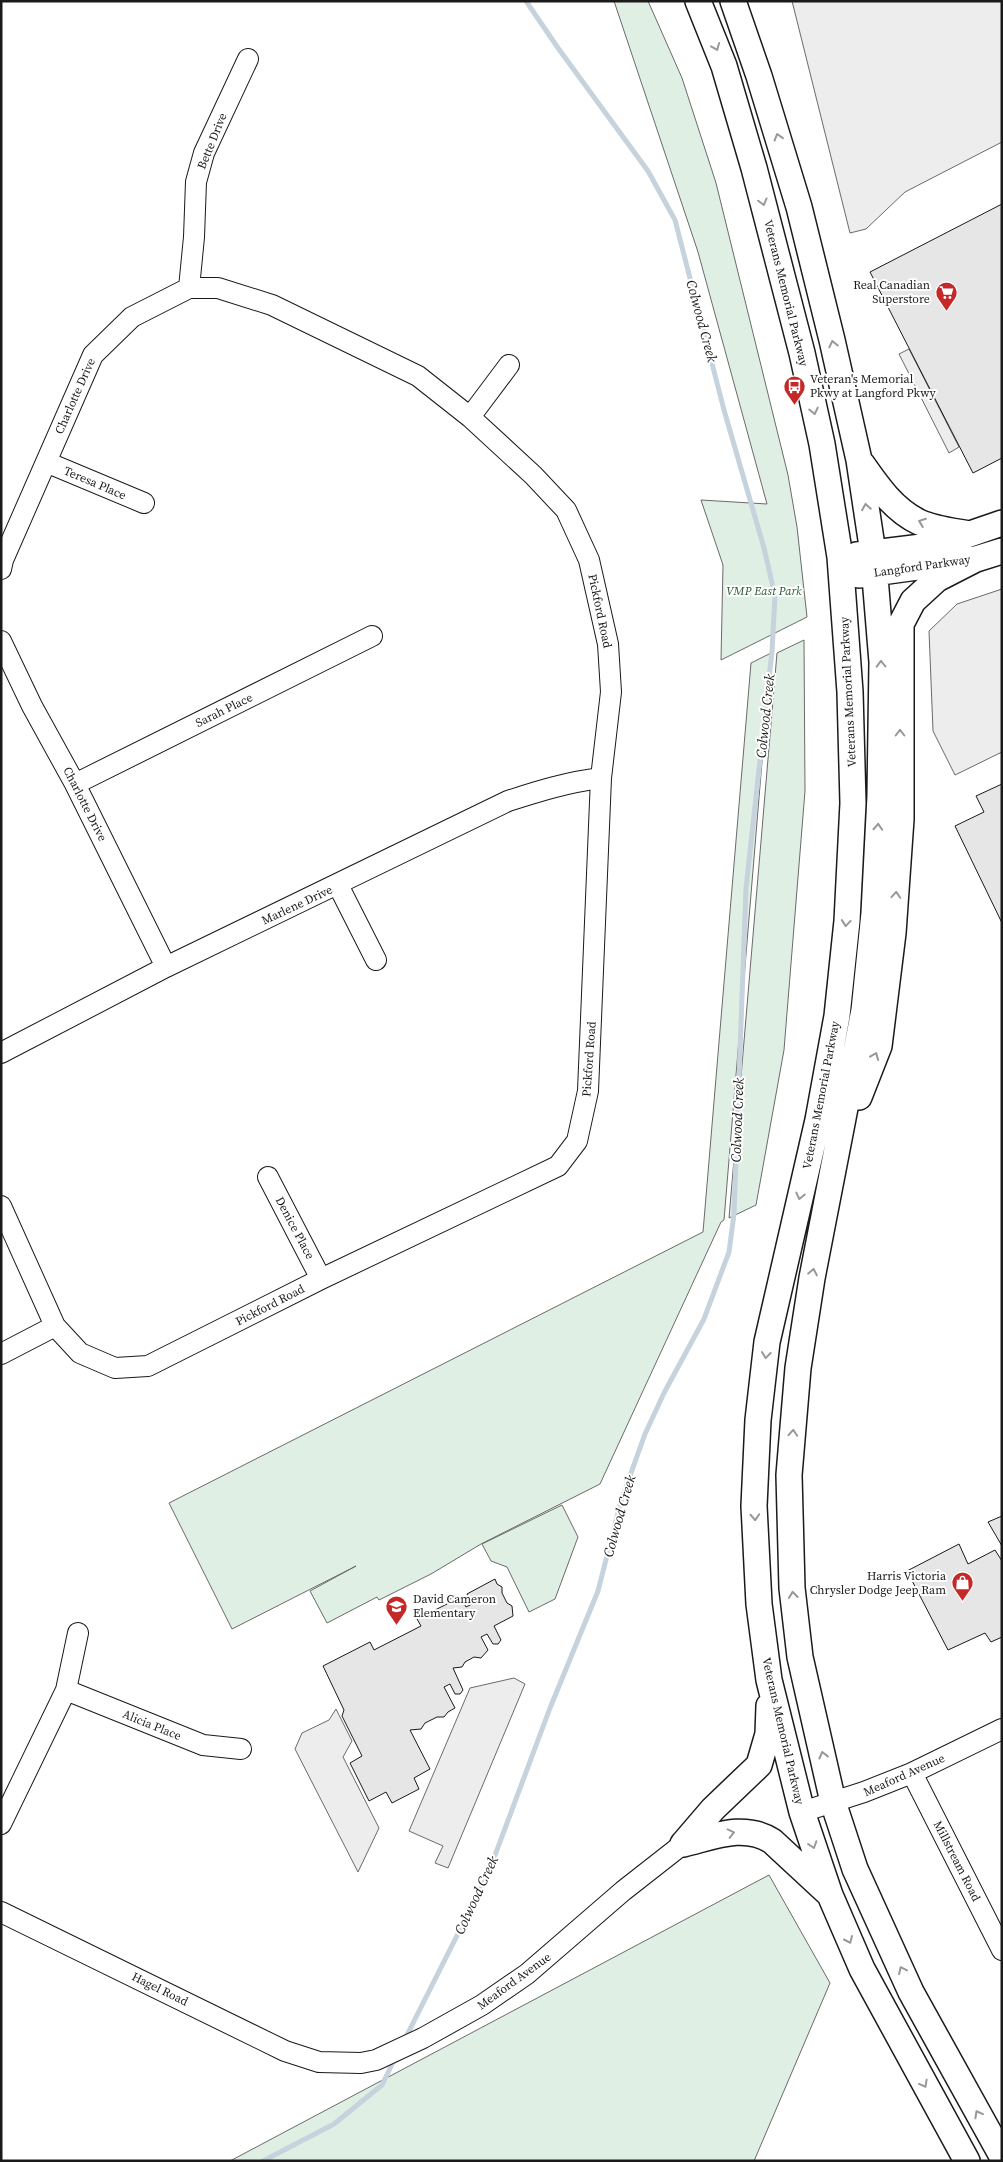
<svg xmlns="http://www.w3.org/2000/svg" width="1003" height="2162" font-family="'Source Serif 4',serif">
  <rect width="100%" height="100%" fill="#fff"/>
  <!-- green -->
  <path fill="#e0efe3" stroke="#6a6a6a" d="M614 1H648L682 78 716 183 788 475 797 527 807 617 721 660 723 565 701 500 767 504 698 252Z
    M804 640 805 791 784 1050 756 1205 729 1218 777 653Z
    M771 653 724 1220 721 1222 600 1484 481 1544 431 1574 379 1600 377 1597 327 1623 310 1591 356 1566 232 1629 169 1503 703 1232 751 663Z
    M562 1505 578 1537 555 1599 529 1612 507 1567 491 1561 482 1544Z
    M769 1875 830 1983 754 2161H230Z"/>
  <!-- parking -->
  <path fill="#ededed" stroke="#6a6a6a" d="M792 1H1002V142L905 192 866 229 850 233Z
    M909 349 959 447 949 453 899 354Z
    M1002 589V752L955 775 933 731 929 631 957 604Z
    M514 1678 525 1684 448 1868 435 1863 443 1846 409 1831 470 1688Z
    M336 1709 352 1741 343 1757 379 1828 358 1872 295 1749 302 1733 329 1720Z"/>
  <g fill="none" stroke-linecap="round" stroke-linejoin="round">
    <!-- stream -->
    <path stroke="#c6d2dc" stroke-width="5" d="M405 2039 488 1874 550 1708 598 1591 621 1501 645 1434 664 1393 704 1319 729 1252 734 1214 746 888 772 651 775 596 764 548 724 410 675 220 648 171 558 48 526 1
      M263 2161 334 2124 382 2085 395 2058"/>
  </g>
  <!-- building -->
  <path fill="#e6e6e6" stroke="#1a1a1a" d="M1002 204V458L973 473 870 272Z
    M1002 784V923L955 826 984 812 976 796Z
    M1002 1516V1546L988 1522Z
    M959 1544 968 1564 995 1550 1002 1561V1637L991 1642 985 1633 948 1650 907 1571Z
    M495 1579 497 1584 502 1587V1593L507 1603 512 1606 513 1616 494 1626 501 1640 498 1644H493L487 1634 481 1637 488 1650 481 1658 474 1657 465 1662 462 1667 453 1668 463 1690 460 1694H455L450 1684 444 1687 455 1708 448 1712 444 1717H437L425 1723 421 1729 410 1730 430 1769 414 1778 419 1789 392 1803 386 1792 369 1801 350 1763 362 1756 342 1716 344 1710 323 1666 370 1642 374 1650 421 1626 417 1619 421 1617 425 1611 431 1612 447 1604 451 1598 461 1597 466 1607 472 1604 467 1594Z"/>
  <g fill="none" stroke-linecap="round" stroke-linejoin="round">
    <defs>
      <path id="minor" d="M189 288 194 237 196 182 204 153 248 59
        M470 417 509 365
        M46 462 144 503
        M1 569 3 560 93 355 132 317 189 288H218L272 305 418 376 470 417 533 475 566 510 589 560 608 644 611 692 601 778 588 1091 577 1141 558 1166 321 1279 148 1366 115 1368 80 1353 55 1326 1 1206
        M1 641 32 706 75 784 166 967
        M75 784 372 636
        M338 885 376 960
        M1 1053 166 967 508 801C539 791 568 782 601 778
        M268 1177 321 1279
        M1 1354 55 1326
        M66 1690 78 1633
        M912 1773 1002 1950
        M802 1812 864 1792 912 1773 1002 1729
        M1 1824 66 1690 203 1745 241 1749
        M1 1912 285 2051 319 2062 361 2063 376 2060 423 2038 482 2005 527 1974 623 1891 683 1844"/>
      <path id="major" d="M698 1 724 66 754 168 802 353 822 444 840 557 850 692 853 803 847 921 837 1016 818 1120 767 1342 758 1420 754 1506 759 1604 769 1680 802 1812 830 1895 862 1969 967 2161
        M733 1 759 76 799 207 832 340 859 460 873 553 882 662 880 796 874 913 864 1010 812 1278 798 1368 789 1475 792 1588 800 1657 833 1802 855 1869 911 1992 1002 2156
        M862 464C878 487 894 510 919 522 934 529 953 531 969 534
        M857 555 938 545 1002 523
        M859 575 976 559 1002 551
        M859 1097 879 1046 893 933 901 819V624L913 601 937 579 976 559
        M683 1844 713 1809 759 1765 768 1734 769 1706
        M683 1844C713 1837 744 1823 772 1841L827 1892"/>
    </defs>
    <!-- minor casing -->
    <use href="#minor" stroke="#1a1a1a" stroke-width="22"/>
    <!-- major casing -->
    <use href="#major" stroke="#1a1a1a" stroke-width="28"/>
    <!-- minor -->
    <use href="#minor" stroke="#fff" stroke-width="20"/>
    <!-- major -->
    <use href="#major" stroke="#fff" stroke-width="25"/>
  </g>
  <!-- one-way arrows -->
  <defs><path id="oneway-chevron" d="M-2-3.5L2.5 0L-2 3.5" fill="none" stroke-width="1.6" stroke-linecap="round" stroke-linejoin="round" transform="scale(1.25)"/></defs>
  <g stroke="#989898">
    <use href="#oneway-chevron" transform="translate(716 47) rotate(68)"/>
    <use href="#oneway-chevron" transform="translate(778 137) rotate(-107)"/>
    <use href="#oneway-chevron" transform="translate(763 202) rotate(75)"/>
    <use href="#oneway-chevron" transform="translate(833 344) rotate(-103)"/>
    <use href="#oneway-chevron" transform="translate(814 411) rotate(77)"/>
    <use href="#oneway-chevron" transform="translate(866 507) rotate(-99)"/>
    <use href="#oneway-chevron" transform="translate(922 522) rotate(-159)"/>
    <use href="#oneway-chevron" transform="translate(881 664) rotate(-91)"/>
    <use href="#oneway-chevron" transform="translate(900 733) rotate(-90)"/>
    <use href="#oneway-chevron" transform="translate(878 827) rotate(-87)"/>
    <use href="#oneway-chevron" transform="translate(896 895) rotate(-86)"/>
    <use href="#oneway-chevron" transform="translate(846 923) rotate(95)"/>
    <use href="#oneway-chevron" transform="translate(875 1056) rotate(-68)"/>
    <use href="#oneway-chevron" transform="translate(800 1196) rotate(103)"/>
    <use href="#oneway-chevron" transform="translate(813 1272) rotate(-79)"/>
    <use href="#oneway-chevron" transform="translate(766 1355) rotate(97)"/>
    <use href="#oneway-chevron" transform="translate(793 1433) rotate(-86)"/>
    <use href="#oneway-chevron" transform="translate(755 1517) rotate(87)"/>
    <use href="#oneway-chevron" transform="translate(793 1595) rotate(-96)"/>
    <use href="#oneway-chevron" transform="translate(823 1755) rotate(-104)"/>
    <use href="#oneway-chevron" transform="translate(731 1833) rotate(-13)"/>
    <use href="#oneway-chevron" transform="translate(813 1845) rotate(72)"/>
    <use href="#oneway-chevron" transform="translate(849 1940) rotate(66)"/>
    <use href="#oneway-chevron" transform="translate(902 1970) rotate(-115)"/>
    <use href="#oneway-chevron" transform="translate(924 2084) rotate(61)"/>
    <use href="#oneway-chevron" transform="translate(978 2114) rotate(-119)"/>
  </g>
  <!-- icons -->
  <defs>
    <symbol id="supermarket-pin" viewBox="-11 -11 22 30"><path d="M0 17L-7.5 6A9.5 9.5 0 1 1 7.5 6Z" fill="#c62828" stroke="#fff"/><path d="M-6-5.5h2.5l.6 2H6L4.5 2H-2.5L-4.4-4H-6ZM-1.5 3.2a1.3 1.3 0 1 0 .1 0ZM3 3.2a1.3 1.3 0 1 0 .1 0Z" fill="#fff"/></symbol>
    <symbol id="bus-pin" viewBox="-11 -11 22 30"><path d="M0 17L-7.5 6A9.5 9.5 0 1 1 7.5 6Z" fill="#c62828" stroke="#fff"/><path d="M-5-6H5V4H4V6H2V4H-2V6H-4V4H-5ZM-3.5-4V0h7V-4ZM-3.5 1.2v1.5H-2V1.2ZM2 1.2v1.5H3.5V1.2Z" fill="#fff"/></symbol>
    <symbol id="shop-pin" viewBox="-11 -11 22 30"><path d="M0 17L-7.5 6A9.5 9.5 0 1 1 7.5 6Z" fill="#c62828" stroke="#fff"/><path d="M-5-2.5h2.3a2.7 3.5 0 0 1 5.4 0H5L5.5 6h-11ZM-1.5-2.5h3a1.5 2.3 0 0 0-3 0Z" fill="#fff"/></symbol>
    <symbol id="school-pin" viewBox="-11 -11 22 30"><path d="M0 17L-7.5 6A9.5 9.5 0 1 1 7.5 6Z" fill="#c62828" stroke="#fff"/><path d="M0-5L7-2L0 1L-7-2ZM-4 1L0 2.5L4 1V4Q0 6-4 4Z" fill="#fff"/></symbol>
  </defs>
  <g fill-rule="evenodd">
    <use href="#supermarket-pin" x="934" y="280" width="25" height="34"/>
    <use href="#bus-pin" x="782" y="374" width="25" height="34"/>
    <use href="#shop-pin" x="950" y="1570" width="25" height="34"/>
    <use href="#school-pin" x="384" y="1594" width="25" height="34"/>
  </g>
  <g text-anchor="middle" dominant-baseline="central" stroke-width="4" stroke-linejoin="round" paint-order="stroke">
    <!-- street labels -->
    <g font-size="12" fill="#1a1a1a" stroke="#fff">
      <text transform="translate(212 141) rotate(-68)">Bette Drive</text>
      <text transform="translate(786 293) rotate(76)">Veterans Memorial Parkway</text>
      <text transform="translate(75 396) rotate(-66)">Charlotte Drive</text>
      <text transform="translate(95 483) rotate(23)">Teresa Place</text>
      <text transform="translate(922 566) rotate(-8)">Langford Parkway</text>
      <text transform="translate(600 611) rotate(78)">Pickford Road</text>
      <text transform="translate(848 692) rotate(-93)">Veterans Memorial Parkway</text>
      <text transform="translate(224 710) rotate(-26)">Sarah Place</text>
      <text transform="translate(85 804) rotate(63)">Charlotte Drive</text>
      <text transform="translate(297 905) rotate(-25)">Marlene Drive</text>
      <text transform="translate(589 1059) rotate(-86)">Pickford Road</text>
      <text transform="translate(821 1095) rotate(-79)">Veterans Memorial Parkway</text>
      <text transform="translate(295 1228) rotate(62)">Denice Place</text>
      <text transform="translate(270 1305) rotate(-27)">Pickford Road</text>
      <text transform="translate(152 1725) rotate(22)">Alicia Place</text>
      <text transform="translate(783 1731) rotate(77)">Veterans Memorial Parkway</text>
      <text transform="translate(904 1775) rotate(-24)">Meaford Avenue</text>
      <text transform="translate(957 1861) rotate(63)">Millstream Road</text>
      <text transform="translate(514 1981) rotate(-36)">Meaford Avenue</text>
      <text transform="translate(160 1989) rotate(26)">Hagel Road</text>
    </g>
    <!-- poi labels -->
    <g font-size="12" fill="#1a1a1a" stroke="#fff" text-anchor="end">
      <text x="930" y="285">Real Canadian<tspan x="930" dy="14">Superstore</tspan></text>
      <text x="810" y="379" text-anchor="start">Veteran's Memorial<tspan x="810" dy="14">Pkwy at Langford Pkwy</tspan></text>
      <text x="946" y="1576">Harris Victoria<tspan x="946" dy="14">Chrysler Dodge Jeep Ram</tspan></text>
      <text x="413" y="1599" text-anchor="start">David Cameron<tspan x="413" dy="14">Elementary</tspan></text>
    </g>
    <!-- park labels -->
    <g font-size="12" font-style="italic" fill="#2b5a34" stroke="#fff">
      <text x="764" y="591">VMP East Park</text>
    </g>
    <!-- water labels -->
    <g font-size="14" font-style="italic" fill="#1a1a1a" stroke="#fff">
      <text transform="translate(702 321) rotate(75)">Colwood Creek</text>
      <text transform="translate(765 716) rotate(-84)">Colwood Creek</text>
      <text transform="translate(737 1120) rotate(-88)">Colwood Creek</text>
      <text transform="translate(619 1516) rotate(-74)">Colwood Creek</text>
      <text transform="translate(476 1895) rotate(-65)">Colwood Creek</text>
    </g>
  </g>
  <!-- border -->
  <rect width="1003" height="2162" fill="none" stroke="#1a1a1a" stroke-width="5"/>
</svg>
